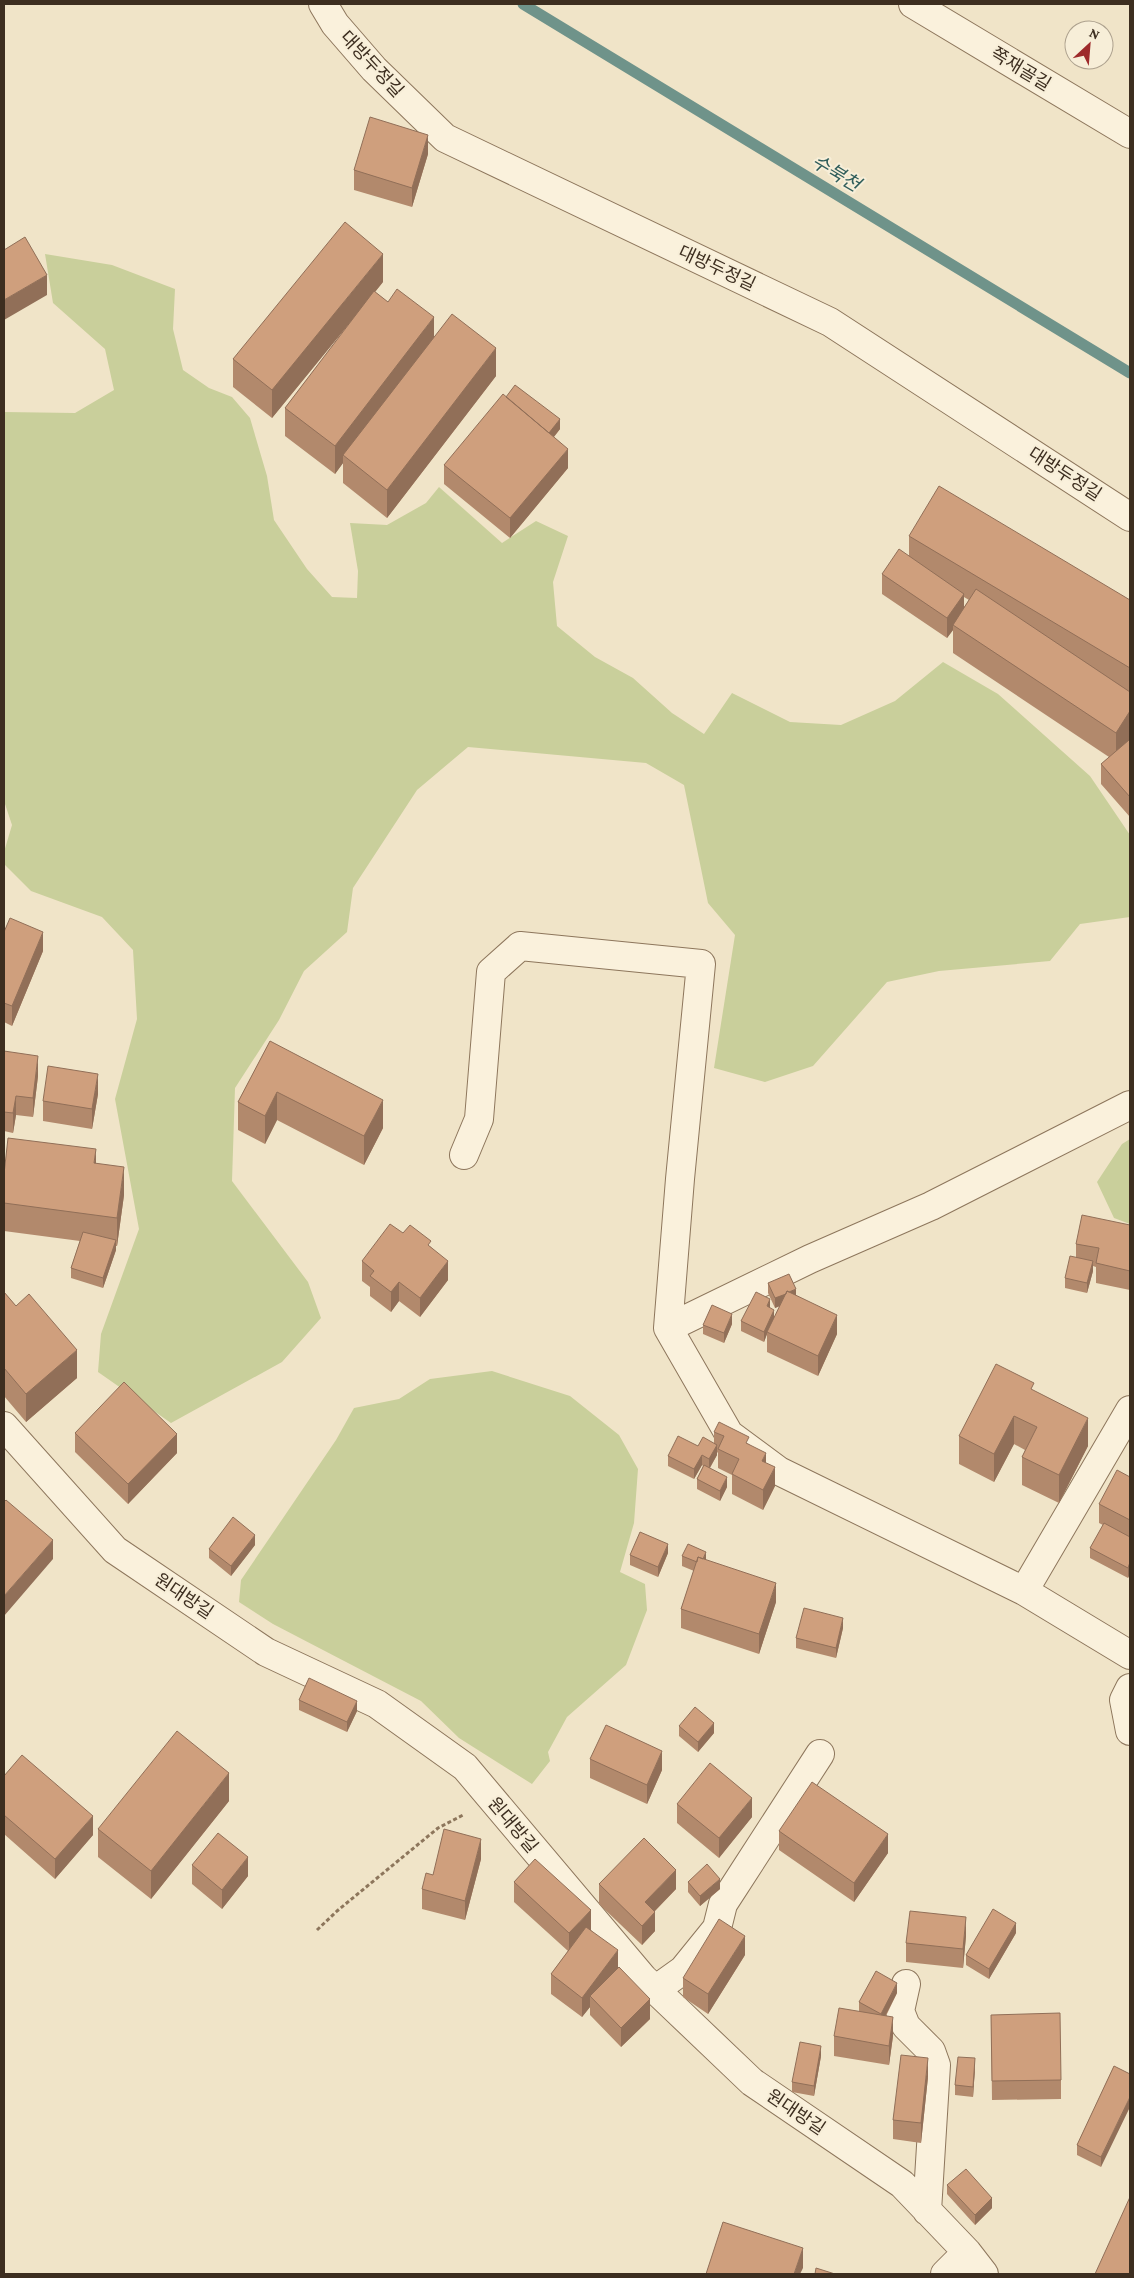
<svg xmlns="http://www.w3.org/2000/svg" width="1134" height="2278" font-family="'Crimson Pro','Noto Sans KR',serif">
  <rect width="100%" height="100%" fill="#f0e4c8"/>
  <!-- green -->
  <path fill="#c9cf9b" d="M45 254 112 265 175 289 173 329 183 370 209 388 232 397 250 418 267 476 274 520 307 569 332 597 357 598 358 571 350 523 387 525 426 503 439 487 502 543 536 521 568 536 553 582 557 626 595 657 633 678 672 713 704 734 732 693 790 722 841 725 895 701 943 662 998 694 1090 776 1130 835V917L1080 924 1050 961 939 971 887 982 813 1066 765 1082 714 1068 735 935 708 903 684 785 646 763 468 747 417 790 353 888 347 932 304 971 279 1020 235 1088 232 1181 308 1282 321 1318 282 1362 171 1423 98 1372 101 1334 139 1229 115 1099 137 1019 133 950 102 917 31 891 4 864V852L12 825 4 801V412L75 413 114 390 105 349 53 303Z
    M1130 1139V1224L1114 1218 1097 1182 1122 1144Z
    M492 1371 570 1396 619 1435 638 1469 634 1523 620 1572 645 1584 647 1610 626 1665 567 1717 548 1752 550 1761 532 1784 459 1738 421 1701 273 1624 239 1602 241 1580 336 1440 354 1408 399 1399 430 1379Z"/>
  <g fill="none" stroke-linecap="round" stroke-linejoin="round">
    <!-- stream -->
    <path stroke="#6f938a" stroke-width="11" d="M523 4 1130 373"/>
    <defs>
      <path id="minor" d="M323 4 335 24 374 69 445 138 830 322 1130 517
        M913 4 1130 134
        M464 1155 479 1119 491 972 520 946 701 964 680 1179 668 1328 729 1434 779 1471 1024 1591 1130 1655
        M668 1328 810 1259 931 1206 1130 1105
        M4 1426 115 1550 266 1652 377 1704 465 1767 643 1978 752 2082 902 2184 967 2252 984 2274
        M1024 1591 1130 1410
        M1130 1688 1124 1700 1130 1731
        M906 1984 900 2011 906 2026 931 2051 936 2065 927 2211
        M655 1990 683 1970 717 1928 723 1904 820 1754
        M945 2274 967 2252"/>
    </defs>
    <!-- minor casing -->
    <use href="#minor" stroke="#8d765c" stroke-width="30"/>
    <!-- path -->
    <path stroke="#8d765c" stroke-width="3" stroke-dasharray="4 2.5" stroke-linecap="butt" d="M317 1930 337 1911 438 1828 463 1815"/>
    <!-- minor -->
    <use href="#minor" stroke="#faf1dc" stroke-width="28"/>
  </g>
  <!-- wall -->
  <path fill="#b2896c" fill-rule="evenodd" d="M428 154 412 207 354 190V170Z
    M383 282 375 292 434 339 496 376 387 518 343 483V463L335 474 285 436V408L358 313 272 418 233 387V359Z
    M506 397 560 429 554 437 568 468 510 538 444 484V465Z
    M909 536 1130 600V739L1129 741 1130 742V817L1101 784V764L1109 757 953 653V630L947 638 882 594V574L909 556ZM964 597 969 600 964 607Z
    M4 932 43 951 12 1026 4 1022Z
    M270 1041 383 1128 364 1165 277 1120 265 1144 238 1130V1102Z
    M4 1051 38 1076 33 1117 16 1115 13 1133 4 1131Z
    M98 1094 92 1129 43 1121V1101Z
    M96 1164 124 1195 117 1246H116V1250L103 1288 71 1278V1268L80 1241 4 1231V1174Z
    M1130 1225V1290L1096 1283V1267L1093 1266V1271L1087 1293 1065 1288V1278L1076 1258V1244Z
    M403 1233 431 1247 448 1280 420 1317 399 1301 391 1312 370 1296V1287L362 1281V1261Z
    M768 1283 796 1295 837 1334 818 1376 767 1352V1334L764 1342 741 1331V1321L774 1318 780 1306 775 1308 768 1293Z
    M4 1292 77 1378 26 1422 4 1396Z
    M732 1324 724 1343 703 1334V1325Z
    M1034 1391 1088 1446 1059 1503 1022 1485V1457L1025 1450 1014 1444 994 1482 959 1464V1436Z
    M714 1432 749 1444 766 1463 775 1486 763 1510 732 1494V1475L718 1468V1453L717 1452V1455L710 1468 727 1487 720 1501 697 1489V1479L703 1466 702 1465 694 1479 668 1466V1456L698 1446 714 1444Z
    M75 1433 177 1453 128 1504 75 1452Z
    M1130 1477V1583V1574L1128 1578 1090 1558V1548L1103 1525 1099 1523V1504Z
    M255 1545 231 1576 209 1558V1549Z
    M668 1553 658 1577 630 1565V1555Z
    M682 1556 706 1560 776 1602 759 1654 681 1628V1609L694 1571 682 1566Z
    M843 1628 836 1658 796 1648V1638Z
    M299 1700 357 1711 347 1732 299 1710Z
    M679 1726 714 1733 698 1752 679 1736Z
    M590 1759 662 1770 647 1804 590 1778Z
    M4 1776 93 1835 55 1879 4 1834Z
    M229 1801 151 1899 98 1857V1829Z
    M677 1804 752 1817 719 1858 677 1823Z
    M779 1831 888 1853 854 1902 779 1850Z
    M481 1859 465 1920 422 1909V1889L433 1875Z
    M192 1865 248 1876 222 1909 192 1884Z
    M514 1882 591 1930 618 1968 650 2019 621 2047 590 2015V2007L582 2017 551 1994V1974L568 1951 514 1902Z
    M688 1882 720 1889 700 1906 688 1892Z
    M599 1884 676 1889 655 1911V1931L642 1945 599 1904Z
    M1016 1933 989 1979 966 1965V1955Z
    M966 1936 963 1968 906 1962V1943Z
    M745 1955 708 2014 683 1997V1978Z
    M897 1993 886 2016 893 2036 889 2065 834 2056V2036L859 2012V2002Z
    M991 2015 1061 2080V2099L992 2100Z
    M821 2056 814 2096 792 2092V2082Z
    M1114 2066 1101 2167 1077 2155V2145Z
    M975 2068 973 2097 955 2095V2085Z
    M928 2077 921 2143 893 2139V2120Z
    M947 2185 992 2208 975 2225 947 2194Z"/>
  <!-- shaded-wall -->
  <path fill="#916f58" d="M428 135V154L412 207V188Z
    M383 254V282L272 418V390Z
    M47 275V295L4 320V300Z
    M434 317V345L343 455V463L335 474V446Z
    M496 348V376L387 518V490Z
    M560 419V429L548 444V434Z
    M568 449V468L510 538V518Z
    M964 594V613L953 625V630L947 638V618Z
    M1130 711V739L1116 761V733Z
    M43 932V951L12 1026V1006Z
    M38 1056V1076L33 1117V1098Z
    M98 1074V1094L92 1129V1109Z
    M277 1092V1120L265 1144V1116Z
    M16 1096V1115L13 1133V1113Z
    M383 1100V1128L364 1165V1136Z
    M96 1149V1177L94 1163Z
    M124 1167V1195L117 1246V1218Z
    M116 1240V1250L103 1288V1278Z
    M448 1261V1280L420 1317V1298Z
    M1093 1261V1271L1087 1293V1283Z
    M399 1282V1301L391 1312V1292Z
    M796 1289V1299L775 1308V1298Z
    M770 1299V1309L767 1306Z
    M774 1310V1319L767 1332V1334L764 1342V1332Z
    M732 1314V1324L724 1343V1333Z
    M837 1315V1334L818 1376V1356Z
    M77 1350V1378L26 1422V1394Z
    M1014 1416V1444L994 1482V1454Z
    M1088 1418V1446L1059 1503V1475Z
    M177 1434V1453L128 1504V1484Z
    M717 1445V1455L709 1469V1459Z
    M766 1453V1473L762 1461Z
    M702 1455V1465L694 1479V1469Z
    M775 1467V1486L763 1510V1490Z
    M727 1477V1487L720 1501V1491Z
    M255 1535V1545L231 1576V1566Z
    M53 1540V1559L4 1616V1596Z
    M668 1544V1553L658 1577V1567Z
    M706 1552V1562L701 1564Z
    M1130 1564V1574L1128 1578V1568Z
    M776 1583V1602L759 1654V1634Z
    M843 1618V1628L836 1658V1648Z
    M357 1701V1711L347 1732V1722Z
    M714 1723V1733L698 1752V1742Z
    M662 1751V1770L647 1804V1785Z
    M229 1773V1801L151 1899V1871Z
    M752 1798V1817L719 1858V1838Z
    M93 1816V1835L55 1879V1859Z
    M888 1834V1853L854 1902V1883Z
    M481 1839V1859L465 1920V1901Z
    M248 1857V1876L222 1909V1890Z
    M676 1870V1889L645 1921V1902Z
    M720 1879V1889L700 1906V1896Z
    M591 1910V1930L569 1953V1933Z
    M655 1912V1931L642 1945V1926Z
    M966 1917V1936L963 1968V1949Z
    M1016 1923V1933L989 1979V1969Z
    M745 1936V1955L708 2014V1994Z
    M618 1950V1969L590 1996V2007L582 2017V1998Z
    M897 1983V1993L881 2024V2014Z
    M650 1999V2019L621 2047V2028Z
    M893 2017V2036L889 2065V2046Z
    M821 2046V2056L814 2096V2086Z
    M928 2058V2077L921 2143V2123Z
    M975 2058V2068L973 2097V2087Z
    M1130 2097V2107L1101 2167V2157Z
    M992 2198V2208L975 2225V2215Z
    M803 2248V2268L800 2274H794Z"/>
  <!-- building -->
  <path fill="#cf9f7d" stroke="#916f58" d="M370 117 428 135 412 188 354 170Z
    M345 222 383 254 272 390 233 359Z
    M25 237 47 275 4 300V250Z
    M397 289 434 317 335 446 285 408 374 291 388 302Z
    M452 314 496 348 387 490 343 455Z
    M515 385 560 419 549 433 506 397Z
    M503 394 568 449 510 518 444 465Z
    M939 486 1130 600V668L909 536Z
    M899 549 964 594 947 618 882 574Z
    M976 589 1130 692V711L1116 733 953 625Z
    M1129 740 1130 742V797L1101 764Z
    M10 918 43 932 12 1006 4 1003V932Z
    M270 1041 383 1100 364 1136 277 1092 265 1116 238 1102Z
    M4 1051 38 1056 33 1098 16 1096 13 1113 4 1112Z
    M48 1066 98 1074 92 1109 43 1101Z
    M8 1138 96 1149 94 1163 124 1167 117 1218 4 1203V1174Z
    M1082 1215 1130 1225V1271L1096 1263 1099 1248 1076 1244Z
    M390 1224 403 1233 410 1225 431 1241 428 1245 448 1261 420 1298 399 1282 391 1292 370 1276 374 1271 362 1261Z
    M83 1232 116 1240 103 1278 71 1268Z
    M1070 1256 1093 1261 1087 1283 1065 1278Z
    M789 1274 796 1289 789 1292 787 1291 786 1294 775 1298 768 1283Z
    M787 1291 837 1315 818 1356 767 1332Z
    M4 1292 16 1306 29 1294 77 1350 26 1394 4 1368Z
    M756 1292 770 1299 767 1306 774 1310 764 1332 741 1321Z
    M712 1305 732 1314 724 1333 703 1325Z
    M996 1364 1034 1383 1031 1389 1088 1418 1059 1475 1022 1457 1037 1427 1014 1416 994 1454 959 1436Z
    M124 1382 177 1434 128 1484 75 1433Z
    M719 1422 749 1437 746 1443 766 1453 762 1461 775 1467 763 1490 732 1474 739 1459 718 1449 724 1436 714 1432Z
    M678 1436 698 1446 703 1437 717 1445 709 1459 702 1455 694 1469 668 1456Z
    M704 1465 727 1477 720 1491 697 1479Z
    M1117 1470 1130 1477V1520L1099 1504Z
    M6 1500 53 1540 4 1596V1502Z
    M233 1517 255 1535 231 1566 209 1549Z
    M1104 1523 1130 1537V1562L1128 1568 1090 1548Z
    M640 1532 668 1544 658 1567 630 1555Z
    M688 1544 706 1552 703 1559 698 1557 697 1562 682 1556Z
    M698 1557 776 1583 759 1634 681 1609Z
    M804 1608 843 1618 836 1648 796 1638Z
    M309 1678 357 1701 347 1722 299 1700Z
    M695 1707 714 1723 698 1742 679 1726Z
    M606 1725 662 1751 647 1785 590 1759Z
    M177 1731 229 1773 151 1871 98 1829Z
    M22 1755 93 1816 55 1859 4 1815V1776Z
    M710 1763 752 1798 719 1838 677 1804Z
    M812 1782 888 1834 854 1883 779 1831Z
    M444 1829 481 1839 465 1901 422 1889 426 1873 433 1875Z
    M218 1833 248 1857 222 1890 192 1865Z
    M644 1838 676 1870 645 1902 655 1912 642 1926 599 1884Z
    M535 1859 591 1910 569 1933 514 1882Z
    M707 1864 720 1879 700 1896 688 1882Z
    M993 1909 1016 1923 989 1969 966 1955Z
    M910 1911 966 1917 963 1949 906 1943Z
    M719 1919 745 1936 708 1994 683 1978Z
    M586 1927 618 1950 582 1998 551 1974Z
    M619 1967 650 1999 621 2028 590 1996Z
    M876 1971 897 1983 881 2014 859 2002Z
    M839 2008 893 2017 889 2046 834 2036Z
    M1060 2013 1061 2080 992 2081 991 2015Z
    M800 2042 821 2046 814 2086 792 2082Z
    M901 2055 928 2058 921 2123 893 2120Z
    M958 2057 975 2058 973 2087 955 2085Z
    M1114 2066 1130 2074V2097L1101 2157 1077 2145Z
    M966 2169 992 2198 975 2215 947 2185Z
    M1130 2197V2274H1095Z
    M723 2222 803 2248 794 2274H706Z
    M816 2268 835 2274H815Z"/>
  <g text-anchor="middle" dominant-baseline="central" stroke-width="4" stroke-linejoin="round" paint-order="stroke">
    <!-- street labels -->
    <g font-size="18" fill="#3d2e20" stroke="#f7eed8">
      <text transform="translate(372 64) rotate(47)">대방두정길</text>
      <text transform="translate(1021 69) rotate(31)">쪽재골길</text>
      <text transform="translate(717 268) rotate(25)">대방두정길</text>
      <text transform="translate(1065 474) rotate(33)">대방두정길</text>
      <text transform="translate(184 1596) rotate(34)">원대방길</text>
      <text transform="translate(513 1825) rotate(50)">원대방길</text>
      <text transform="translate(796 2112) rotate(34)">원대방길</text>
    </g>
    <!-- water labels -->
    <g font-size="19" font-style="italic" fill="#2f5d5a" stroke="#f7eed8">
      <text transform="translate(836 173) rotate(31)">수북천</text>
    </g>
  </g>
  <!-- border -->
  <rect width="1134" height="2278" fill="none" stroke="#3d2e20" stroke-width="10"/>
  <!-- north arrow -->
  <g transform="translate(1089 45) rotate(26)"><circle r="24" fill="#f7eed8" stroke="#ada18e"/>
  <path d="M0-4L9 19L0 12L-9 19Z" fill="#9e2a2b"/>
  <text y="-8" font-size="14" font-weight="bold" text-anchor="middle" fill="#3d2e20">N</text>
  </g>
</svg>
